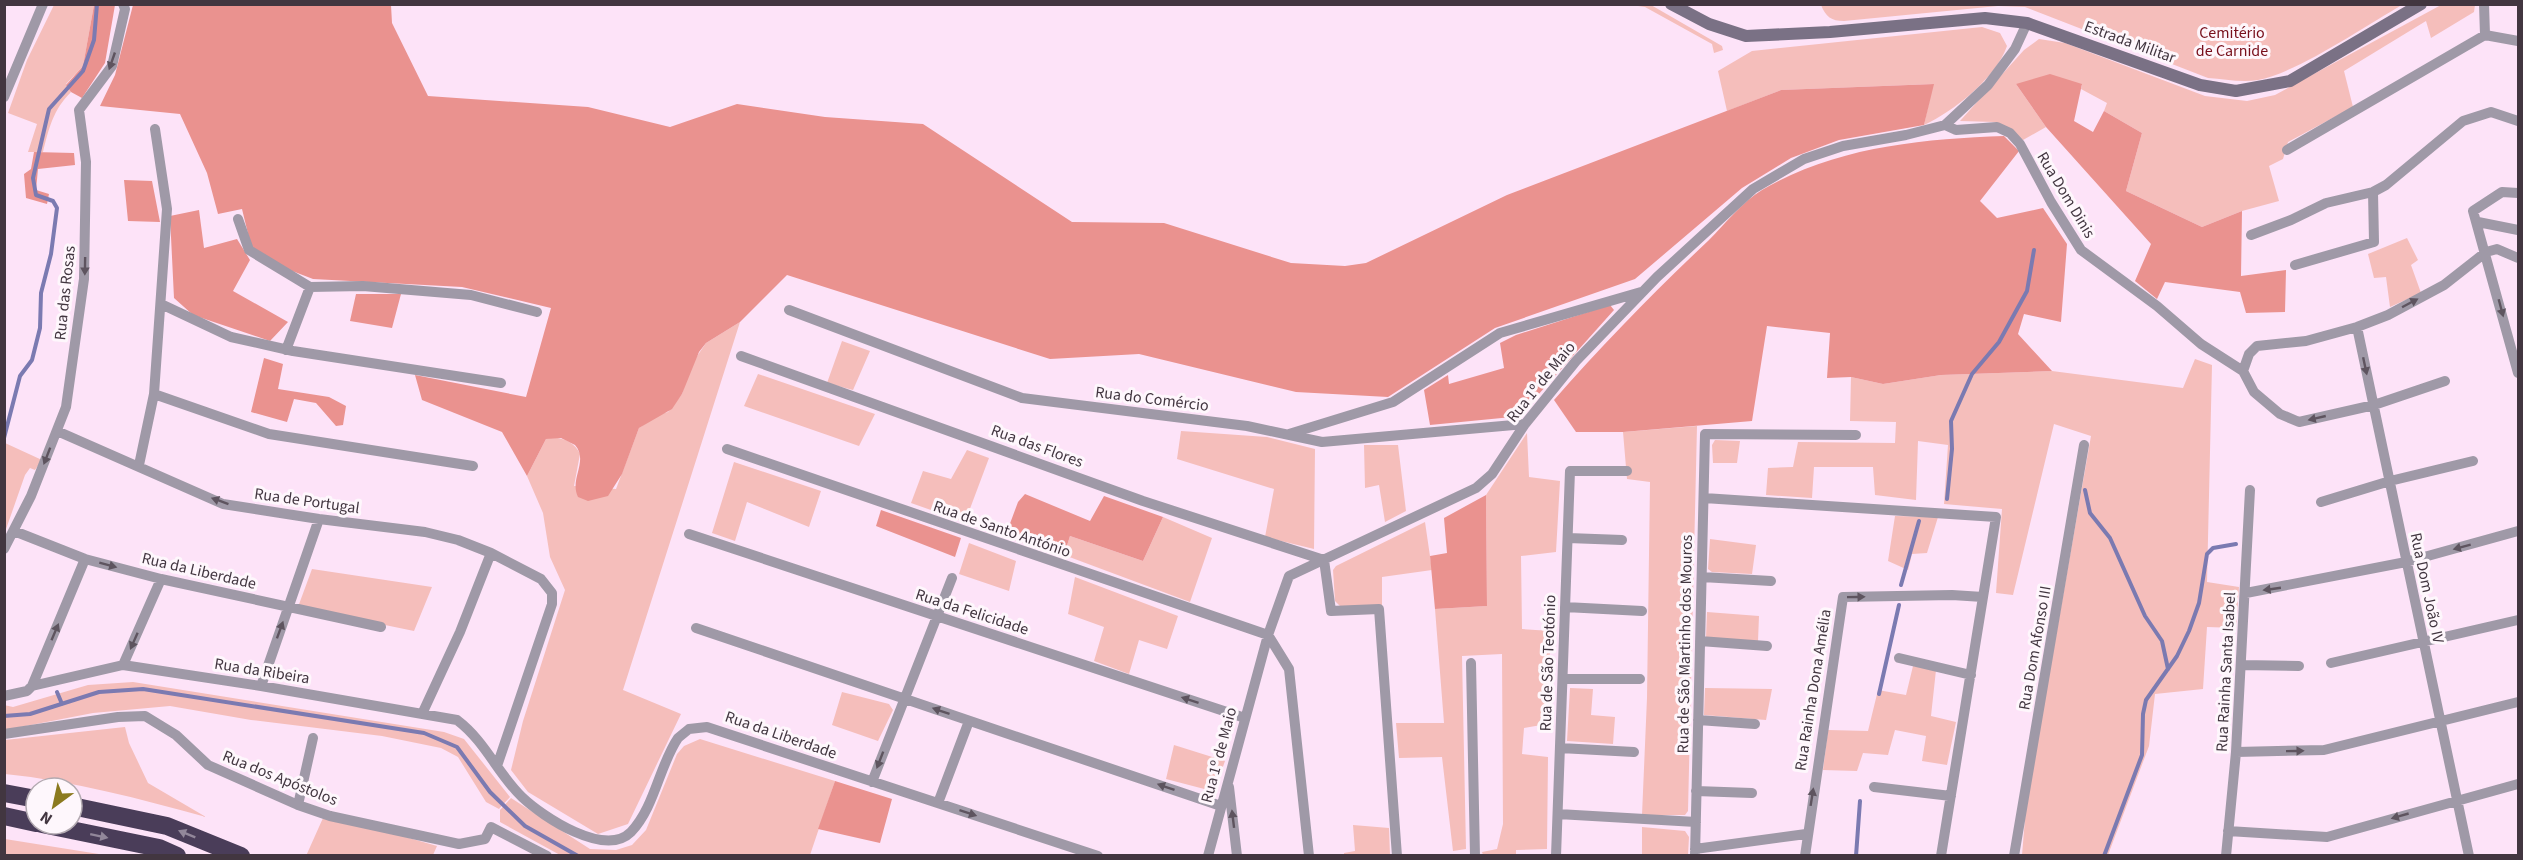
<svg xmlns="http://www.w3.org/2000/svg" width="2523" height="860" font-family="'Source Sans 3',sans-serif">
  <rect width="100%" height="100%" fill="#fde3f8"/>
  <!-- green -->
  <path fill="#f5bebb" d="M54 5H94L83 66 66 84 71 92C53 110 49 128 43 152H28L37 124 8 113 27 60Z
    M1631 5H1651L1722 46 1723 50 1714 53 1712 44 1645 7Z
    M1821 5H2402C2365 26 2297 73 2258 80 2242 83 2224 79 2208 78L2025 7 1998 6 1844 21C1831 21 1826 17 1821 5Z
    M2441 5H2475L2474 12 2431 38 2426 21 2344 71 2353 107 2288 142 2283 159 2269 166 2279 201 2242 211 2202 227 2126 191 2142 133 2104 111 2107 103 2081 89 2082 85 2016 84 2046 127 2023 140 1995 122 1960 121 2024 50 2039 39 2065 43 2205 96 2247 101 2275 95Z
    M1982 27 2000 33 2007 46C1996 78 1954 111 1924 125L1933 84 1781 90 1727 111 1718 71 1752 51Z
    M2407 238 2418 260 2411 265 2421 293 2390 307 2386 277 2374 278 2368 254Z
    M740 322 623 690 681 714 628 824 598 834 528 792 511 770 523 721 565 590 550 557 543 513 527 476 546 439C559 435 575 442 580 454L574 486 616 489 639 428 658 415 668 412 682 394 691 365 706 343Z
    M842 341 870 351 853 390 827 383Z
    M2195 359 2212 365 2207 582 2239 587 2236 628 2207 627 2203 689 2155 694 2149 746 2108 855H2022L2026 807 2091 436 2054 424 2013 595 1996 593 2002 509 1944 504 1948 445 1918 441 1916 500 1875 495 1873 467H1814L1812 498 1766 495 1768 468 1793 467 1798 442 1895 443 1896 422 1850 421 1851 377 1883 384 1941 375 2052 371 2183 388Z
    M758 374 875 414 859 446 744 406Z
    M1697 426 1688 811 1685 815H1642L1647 698 1650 482 1627 479 1623 432Z
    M1181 431 1267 437 1315 449 1314 549 1265 537 1274 489 1177 459Z
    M1527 433 1529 477 1560 481 1556 552 1521 556 1522 629 1551 631 1547 724 1524 728 1522 754 1548 757 1547 849 1516 850V855H1483L1482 852 1497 849 1503 824 1502 654 1462 656 1466 849 1453 851 1442 757 1399 758 1396 723H1444L1435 609 1487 606 1486 495Z
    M1715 440 1740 441 1737 463H1713L1712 445Z
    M5 443 42 460 35 470 30 468 25 475 5 532Z
    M1364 445H1398L1406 511 1385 522 1379 485 1365 488Z
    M967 450 989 458 965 522 911 503 923 471 951 479Z
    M734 462 821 491 809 527 747 502 735 541 712 533Z
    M1895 516 1938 517 1927 553 1912 554 1908 570 1888 561Z
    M1163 517 1212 538 1190 602 1064 555 1070 536 1143 561Z
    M1425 522 1432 570 1382 577V606H1340L1335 601 1333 570 1336 566Z
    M1710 539 1756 545 1752 574 1712 572 1708 569Z
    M969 543 1016 561 1009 591 959 574Z
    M312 569 432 587 414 631 298 607Z
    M1075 577 1178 616 1167 649 1139 640 1129 674 1094 661 1104 627 1068 614Z
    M1707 612 1759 616 1758 641 1706 638Z
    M1913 666 1936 670 1931 716 1956 722 1947 765 1922 761 1926 736 1895 730 1888 755 1863 753 1857 771 1823 770 1828 730 1868 731 1878 690 1906 695Z
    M133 682 444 732 464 739 510 797 499 809 486 802 458 757 441 748 382 736 251 720 170 706 93 713 5 730 4 705 13 707 88 685Z
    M1570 688 1593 689 1591 715 1615 717 1613 744 1567 741Z
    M1705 688 1772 689 1766 720 1704 715Z
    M842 692 889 704 893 710 878 741 832 725Z
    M125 727 129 743 148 783 206 817C140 799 74 781 5 774V740Z
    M700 739 835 781 810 855H560L500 822V810L511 798 590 849 616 850 632 845 646 830 677 754 684 746Z
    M1174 745 1225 761 1215 789 1212 791 1166 779Z
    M323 818 374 828 437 846 433 855 306 856Z
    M1353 825 1389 828 1390 855H1344V853L1355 851Z
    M1642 827 1685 831 1689 837 1688 855H1642Z
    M5 839 105 855H5Z"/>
  <!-- forest -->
  <path fill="#ea928f" d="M94 5H115L105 63 82 98 71 92 66 85 83 66Z
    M133 5H391L392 23 428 96 588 107 670 127 737 104 825 117 923 124 1072 222 1164 223 1291 263 1345 266 1366 263 1507 195 1781 90 1934 84 1924 125 1839 140 1791 158 1742 188 1635 279 1495 328 1388 397 1296 392 1139 354 1050 359 787 275 740 322 706 343 699 352 682 394 672 409 639 428 622 474 608 496 588 501 578 497C569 479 589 461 575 445L561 438 546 439 527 476 502 432 422 400 415 375 526 397 551 308 462 287 313 279 287 269 251 246 242 209 218 214 207 173 180 114 100 106 115 75Z
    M2050 74 2082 84 2074 121 2093 132 2104 111 2142 133 2126 191 2202 227 2242 211 2241 276 2286 270 2285 312 2246 313 2240 292 2165 282 2157 299 2135 281 2151 244 2046 127 2016 84Z
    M2004 136 2019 151 1980 201 1997 218 2043 208 2067 244 2061 322 2024 314 2018 334 2052 371 1941 375 1883 384 1851 377 1827 378 1830 333 1767 326 1752 421 1623 432H1576L1554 400C1603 344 1655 291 1709 240 1725 224 1743 201 1762 190 1835 147 1921 139 2004 136Z
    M34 152 74 153 75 165 38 169 36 190 49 194 47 204 26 198 24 174 31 169Z
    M124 180 152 181 160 222 128 221Z
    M199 210 204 248 237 239 250 260 233 291 288 322 270 341 193 315 174 298 170 216Z
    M356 294H401L392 328 350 321Z
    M1610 305 1614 310 1529 405 1512 417 1430 425 1424 390 1448 375 1449 384 1504 368 1500 343 1516 335Z
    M264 358 283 364 278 389 329 397 346 406 343 425 336 426 316 403 294 399 287 422 251 412Z
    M1025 494 1090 521 1104 496 1163 517 1143 561 1070 536 1064 555 1005 537 1018 502Z
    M1486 495 1487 606 1435 609 1430 556 1447 553 1444 518Z
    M881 510 961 538 955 557 876 526Z
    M835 781 892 799 880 843 818 829Z"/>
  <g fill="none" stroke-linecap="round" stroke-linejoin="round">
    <!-- stream -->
    <path stroke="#7b7ab1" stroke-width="4" d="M4 438 20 376 32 360 40 328 41 293 51 254 57 208 53 201 36 195 33 178 49 109 83 71 94 40 97 4
      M2085 490 2090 513 2110 538 2145 616 2162 641 2168 669
      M1947 499 1952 449 1951 421 1972 374 1999 342 2027 291 2034 250
      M1901 585 1919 521
      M57 692 62 704
      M1879 694 1899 605
      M4 716 30 714 99 692 143 689 424 733 457 747 490 792 525 826 578 856
      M1856 856 1860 801
      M2104 856 2142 755 2143 714 2146 700 2177 656 2189 631 2199 603 2207 554 2213 548 2236 544"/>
    <!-- street -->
    <path stroke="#9f99a7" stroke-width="10" d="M2484 4 2485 35
      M4 97 43 4
      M1945 125 1956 130 1997 127 2010 133 2020 144 2051 202 2081 250 2157 306 2201 344 2243 371 2254 392 2280 414 2299 422 2374 405 2445 381
      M2287 150 2485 35 2518 41
      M2518 193 2502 192 2473 211 2518 373
      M238 219 249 250 310 287 286 350
      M2478 222 2518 230
      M2251 235 2291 220 2326 203 2373 192 2386 185 2463 121 2491 112 2518 121
      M2295 265 2374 242 2373 192
      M310 287 363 286 471 295 537 312
      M161 304 231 337 293 351 501 383
      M789 310 1022 398 1247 426 1322 442 1525 424
      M2357 327 2469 856
      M741 356 1143 501 1324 560
      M2243 371 2249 354 2257 346 2306 341 2357 327 2388 315 2444 285 2486 252 2497 249 2518 258
      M154 394 269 434 473 466
      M57 431 223 504 319 519 425 532 458 540 491 553 541 579 552 593V604L497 766
      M1289 434 1393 402 1500 333 1641 292
      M727 449 1268 635 1289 669 1309 856
      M139 465 154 394 167 209 155 129
      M1704 498 1996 517 1941 856
      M2321 502 2390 481 2473 461
      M14 531 85 559 161 579 381 627
      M689 534 1245 718
      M1568 538 1622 540
      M4 549 31 496 66 407 84 279 86 162 79 110 112 66 125 9 123 4
      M1324 560 1331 611 1379 609 1397 856
      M1702 577 1771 581
      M2246 593 2406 562 2518 531
      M1565 607 1642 611
      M696 628 1221 806
      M1700 641 1767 646
      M1899 658 1971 675
      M1471 663 1475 856
      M2331 663 2518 620
      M123 665 161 579
      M2241 665 2299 666
      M1563 679H1640
      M32 686 85 559
      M261 686 319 519
      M4 696 27 691 32 686 123 665 261 686 457 720C486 742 497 773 522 797 543 817 605 858 631 832 655 807 659 766 678 738L689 729 707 727 1098 856
      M422 714 460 632 491 553
      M1698 720 1755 724
      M4 734 118 717 145 716 176 735 208 765 298 805 330 816 459 844 485 839 491 827 547 856
      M1560 748 1634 752
      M2236 752 2324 750 2518 702
      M872 782 952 578
      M1229 787 1237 856
      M1874 787 1951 796
      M1696 791 1752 793
      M938 803 969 721
      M298 805 313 738
      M1558 814 1696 822
      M2228 831 2327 837 2518 784
      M1695 849 1806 834
      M1208 856 1268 635 1289 576 1476 488 1492 474 1525 424 1576 361 1657 277 1753 189 1804 159 1843 146 1906 135 1945 125 1988 85 2015 49 2027 23
      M1556 856 1570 471H1627
      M1695 856 1705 434 1856 435
      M1805 856 1843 597 1952 595 1983 597
      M2014 856 2084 445
      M2226 856 2236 752 2250 490"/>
    <!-- secondary -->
    <path stroke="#7a7185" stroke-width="12" d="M1671 4 1709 24 1746 36 1830 32 1985 18 2027 23 2200 85 2236 91 2290 81 2421 4"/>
    <!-- highway -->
    <path stroke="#4a3d59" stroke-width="18" d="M4 793 36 799
      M72 806 167 826 241 856
      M4 816 36 823
      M42 824 159 848 177 856"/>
  </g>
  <!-- one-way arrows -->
  <defs><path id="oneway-solid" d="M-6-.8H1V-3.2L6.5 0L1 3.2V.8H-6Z" transform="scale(1.5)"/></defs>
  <g fill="#5e545f">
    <use href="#oneway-solid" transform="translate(112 61) rotate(109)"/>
    <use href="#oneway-solid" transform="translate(85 266) rotate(91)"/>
    <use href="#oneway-solid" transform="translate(2410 303) rotate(-28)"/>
    <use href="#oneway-solid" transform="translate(2501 308) rotate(75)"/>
    <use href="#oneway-solid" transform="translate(2365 366) rotate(78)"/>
    <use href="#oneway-solid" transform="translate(2317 418) rotate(167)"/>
    <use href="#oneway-solid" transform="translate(47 456) rotate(111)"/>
    <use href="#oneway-solid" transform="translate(220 501) rotate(-160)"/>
    <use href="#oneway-solid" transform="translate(2462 547) rotate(165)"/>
    <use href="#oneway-solid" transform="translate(108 565) rotate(15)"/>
    <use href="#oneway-solid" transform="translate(2272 589) rotate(172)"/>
    <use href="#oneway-solid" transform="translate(1856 597) rotate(-1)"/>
    <use href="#oneway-solid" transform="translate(280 630) rotate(-70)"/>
    <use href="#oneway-solid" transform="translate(55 632) rotate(-67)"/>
    <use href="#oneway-solid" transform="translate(134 641) rotate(114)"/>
    <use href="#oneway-solid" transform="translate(1190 700) rotate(-162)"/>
    <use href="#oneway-solid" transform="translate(941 711) rotate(-161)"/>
    <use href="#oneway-solid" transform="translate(2295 751) rotate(-1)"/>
    <use href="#oneway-solid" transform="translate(880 760) rotate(111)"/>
    <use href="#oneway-solid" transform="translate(1166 787) rotate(-161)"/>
    <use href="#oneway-solid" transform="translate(1812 797) rotate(-81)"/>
    <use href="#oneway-solid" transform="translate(968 813) rotate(18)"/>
    <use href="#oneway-solid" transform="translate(2400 816) rotate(164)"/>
    <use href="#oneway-solid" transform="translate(1233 819) rotate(-97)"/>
  </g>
  <g fill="#92879a">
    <use href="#oneway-solid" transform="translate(187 834) rotate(-158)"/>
    <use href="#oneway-solid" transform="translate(99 836) rotate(12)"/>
  </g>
  <g text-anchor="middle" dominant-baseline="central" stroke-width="6" stroke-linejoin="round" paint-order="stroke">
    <!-- park labels -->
    <g font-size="16" fill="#780f1b" stroke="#fef7fc">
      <text x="2232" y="33">Cemitério<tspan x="2232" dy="18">de Carnide</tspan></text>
    </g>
    <!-- street labels -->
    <g font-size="16" fill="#423640" stroke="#fef7fc">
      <text transform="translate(2130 42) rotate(20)">Estrada Militar</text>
      <text transform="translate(2066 195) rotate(59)">Rua Dom Dinis</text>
      <text transform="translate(65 293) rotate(-84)">Rua das Rosas</text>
      <text transform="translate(1541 382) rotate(-51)">Rua 1º de Maio</text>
      <text transform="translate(1152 399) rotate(7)">Rua do Comércio</text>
      <text transform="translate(1037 446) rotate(20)">Rua das Flores</text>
      <text transform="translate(307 501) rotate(8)">Rua de Portugal</text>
      <text transform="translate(1002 529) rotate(19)">Rua de Santo António</text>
      <text transform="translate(199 571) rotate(13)">Rua da Liberdade</text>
      <text transform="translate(2427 588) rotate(78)">Rua Dom João IV</text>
      <text transform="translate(972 612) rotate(18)">Rua da Felicidade</text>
      <text transform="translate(1685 644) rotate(-89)">Rua de São Martinho dos Mouros</text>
      <text transform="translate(2035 648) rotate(-80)">Rua Dom Afonso III</text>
      <text transform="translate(1548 663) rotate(-88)">Rua de São Teotónio</text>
      <text transform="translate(262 671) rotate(9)">Rua da Ribeira</text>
      <text transform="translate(2226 672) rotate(-87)">Rua Rainha Santa Isabel</text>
      <text transform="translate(1813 690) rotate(-81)">Rua Rainha Dona Amélia</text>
      <text transform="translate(781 735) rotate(19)">Rua da Liberdade</text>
      <text transform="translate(1219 755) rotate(-75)">Rua 1º de Maio</text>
      <text transform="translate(280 778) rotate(22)">Rua dos Apóstolos</text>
    </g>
  </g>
  <!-- border -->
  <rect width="2523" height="860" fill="none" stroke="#423640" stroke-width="12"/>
  <!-- north arrow -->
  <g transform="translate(54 806) rotate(213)"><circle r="28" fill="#fef7fc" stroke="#b3aab1" stroke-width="1.5"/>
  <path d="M0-4.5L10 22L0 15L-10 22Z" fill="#8b7a1f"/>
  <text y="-9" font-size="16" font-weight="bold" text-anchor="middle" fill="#423640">N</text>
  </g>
</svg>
